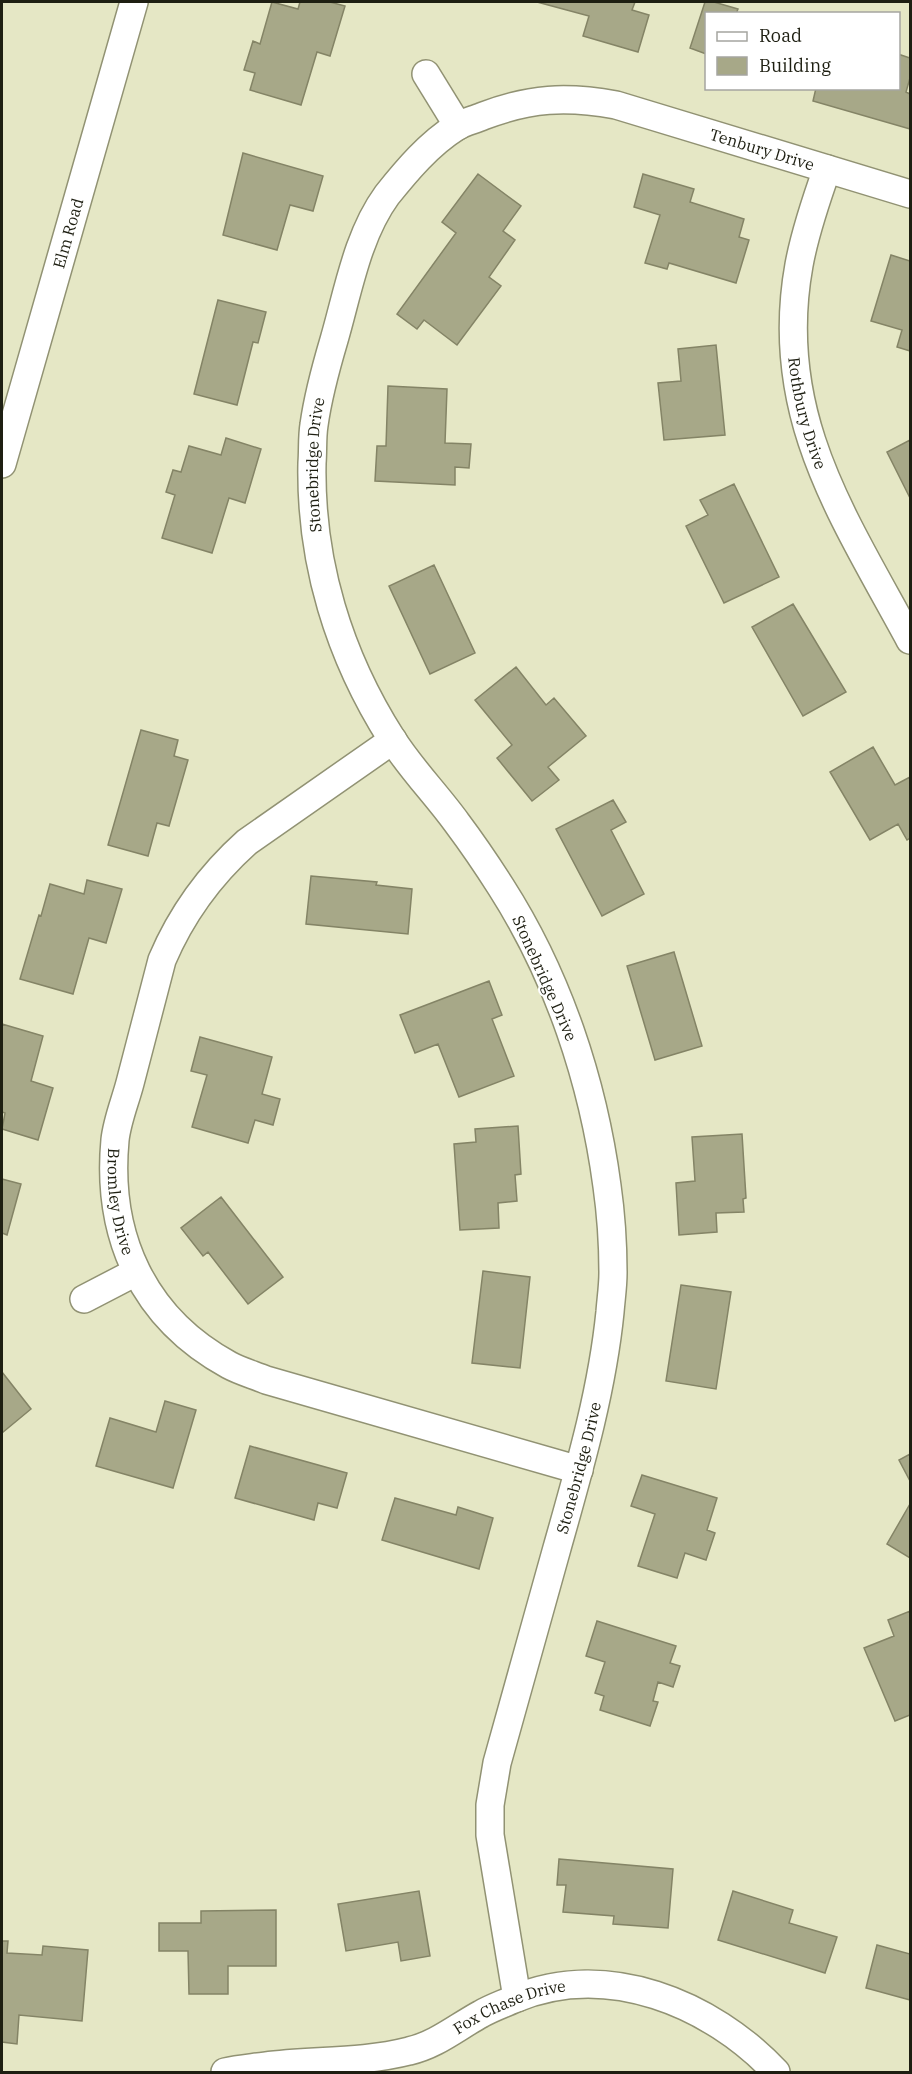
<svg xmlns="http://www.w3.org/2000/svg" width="912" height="2074" font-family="'IBM Plex Serif',serif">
  <rect width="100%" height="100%" fill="#e5e7c5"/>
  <!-- building -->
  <path fill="#a7a888" stroke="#848466" stroke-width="1.5" d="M272 2 298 9 300 2H330L345 6 330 56 317 52 301 105 250 90 255 73 244 70 253 41 260 44Z
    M537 2H635L632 10 649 15 638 52 583 36 589 16Z
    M705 2H714L738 9 736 14H706V54L690 48Z
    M898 54 910 58V78L906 92 910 94V129L813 101 816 88H898Z
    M243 153 323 176 313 211 290 205 277 250 223 235Z
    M478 174 521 206 503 231 515 240 489 277 501 286 457 345 424 320 417 329 397 314 456 233 442 222Z
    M643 174 694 189 690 202 744 219 739 237 749 240 736 283 669 263 667 269 645 263 660 215 634 207Z
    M891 255 910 261V351L897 347 902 330 871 321Z
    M218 300 266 312 258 343 253 342 237 405 194 394Z
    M716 345 725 435 664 440 658 383 681 381 678 349Z
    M388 386 447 389 445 443 471 444 469 468 455 467V485L375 481 377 446H386Z
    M226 438 261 449 245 503 229 498 212 553 162 538 175 495 166 492 173 470 181 472 189 446 221 455Z
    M910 440V498L887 452Z
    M734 484 779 577 724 603 686 526 708 515 700 500Z
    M434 565 475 653 430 674 389 586Z
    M793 604 846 692 803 716 752 627Z
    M516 667 546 705 554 698 586 736 548 767 559 780 532 801 497 758 512 745 475 700Z
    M141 730 178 740 174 756 188 760 169 826 157 823 148 856 108 845Z
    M873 747 895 785 910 777V838L907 840 898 824 870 840 830 772Z
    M613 800 626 822 611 830 644 894 602 916 556 829Z
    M311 876 377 882 376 885 412 889 408 934 306 924Z
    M87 880 122 889 106 943 89 938 73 994 20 979 39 915 41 916 50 884 84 894Z
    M674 952 702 1046 655 1060 627 966Z
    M489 981 502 1015 492 1019 514 1076 459 1097 438 1044 415 1053 400 1015Z
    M2 1024 43 1036 31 1081 53 1088 38 1140 2 1129 5 1113 2 1112Z
    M200 1037 272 1057 262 1094 280 1099 273 1125 255 1120 248 1143 192 1127 207 1075 191 1071Z
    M518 1126 521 1174 515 1175 517 1201 498 1203 499 1228 460 1230 454 1144 476 1142 475 1129Z
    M742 1134 746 1198 743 1199 744 1212 716 1213 717 1232 679 1235 676 1183 695 1181 692 1137Z
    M2 1179 21 1184 7 1235 2 1233Z
    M221 1197 283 1277 248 1304 208 1252 203 1256 181 1228Z
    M483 1271 530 1277 520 1368 472 1363Z
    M681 1285 731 1292 716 1389 666 1381Z
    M2 1372 31 1409 2 1433Z
    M165 1401 196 1410 173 1488 96 1466 110 1418 156 1432Z
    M250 1446 347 1473 337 1508 318 1503 314 1520 235 1498Z
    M910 1454V1481L899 1460Z
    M642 1475 717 1498 707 1530 715 1533 706 1560 685 1553 677 1578 638 1566 655 1514 631 1506Z
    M395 1498 456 1515 458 1507 493 1518 479 1569 382 1540Z
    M910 1504V1558L887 1544Z
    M910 1611V1715L895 1721 864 1648 894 1636 888 1620Z
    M597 1621 676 1646 670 1663 680 1666 673 1687 658 1682 653 1701 658 1702 650 1726 600 1710 604 1696 595 1693 605 1662 586 1656Z
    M559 1859 673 1869 668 1928 613 1924 614 1916 563 1912 566 1885H557Z
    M419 1891 430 1956 401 1961 398 1942 346 1951 338 1904Z
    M733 1891 793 1910 789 1923 837 1937 825 1973 718 1940Z
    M276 1910V1966H228V1994H189L188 1951H159V1923H201V1911Z
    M2 1941H8L7 1953 42 1955 43 1946 88 1950 82 2021 19 2015 17 2044 2 2042Z
    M877 1945 910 1954V2000L866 1988Z"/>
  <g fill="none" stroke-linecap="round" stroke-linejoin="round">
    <defs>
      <g id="minor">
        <path d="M426 74 458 126"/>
        <path id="s1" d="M827 169C816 200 805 232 799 265 772 414 843 516 910 640"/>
        <path id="s2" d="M2 464 134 2"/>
        <path id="s3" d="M393 740 247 842C209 876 182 913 162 960 151 1001 141 1042 130 1083 125 1102 117 1121 115 1140 106 1236 143 1318 229 1365 240 1371 254 1375 266 1380L579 1470"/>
        <path d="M84 1299 136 1272"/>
        <path id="s4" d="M517 1998 490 1835V1805L497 1763C517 1691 537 1620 557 1548 579 1470 602 1392 610 1312 611 1299 613 1286 613 1273 613 1245 611 1214 607 1186 593 1081 558 976 501 887 487 865 472 843 457 823 436 794 411 769 392 739 339 656 310 562 312 463 313 451 312 437 314 425 318 396 326 367 334 340 348 292 357 236 387 195 407 170 429 144 456 127 464 122 474 120 483 116 530 98 566 96 616 105L910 194"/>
        <path id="s5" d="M225 2072C238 2069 251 2068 265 2066 312 2060 362 2063 409 2051 436 2045 457 2027 481 2014 491 2008 503 2004 514 1999 607 1960 711 2003 776 2072"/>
      </g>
    </defs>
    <!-- minor casing -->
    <use href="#minor" stroke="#919273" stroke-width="30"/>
    <!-- minor -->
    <use href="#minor" stroke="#fff" stroke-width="27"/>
  </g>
  <g text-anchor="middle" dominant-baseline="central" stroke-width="4.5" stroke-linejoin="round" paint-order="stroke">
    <!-- street labels -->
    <g font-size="16" fill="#1e1f12" stroke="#fff">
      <text stroke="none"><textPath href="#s4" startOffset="2320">Tenbury Drive</textPath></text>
      <text stroke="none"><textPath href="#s2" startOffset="240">Elm Road</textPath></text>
      <text stroke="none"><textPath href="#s1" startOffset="250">Rothbury Drive</textPath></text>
      <text stroke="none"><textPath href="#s4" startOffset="1623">Stonebridge Drive</textPath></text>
      <text transform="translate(545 978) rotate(66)">Stonebridge Drive</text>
      <text stroke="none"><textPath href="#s3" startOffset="573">Bromley Drive</textPath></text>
      <text stroke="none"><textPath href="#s4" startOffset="544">Stonebridge Drive</textPath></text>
      <text stroke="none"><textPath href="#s5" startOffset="296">Fox Chase Drive</textPath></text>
    </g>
  </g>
  <!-- border -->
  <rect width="912" height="2074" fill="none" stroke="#1e1f12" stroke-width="6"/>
  <!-- legend -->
  <rect x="705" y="12" width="195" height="78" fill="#ffffff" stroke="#a5a5a0" stroke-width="1.5"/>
  <rect x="717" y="32" width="30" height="9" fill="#ffffff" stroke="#a5a5a0" stroke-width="1.5"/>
  <text x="759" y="42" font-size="18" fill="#1e1f12">Road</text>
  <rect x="717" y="57" width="30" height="18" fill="#a7a888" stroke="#a5a5a0" stroke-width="1.5"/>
  <text x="759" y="72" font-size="18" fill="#1e1f12">Building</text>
</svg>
